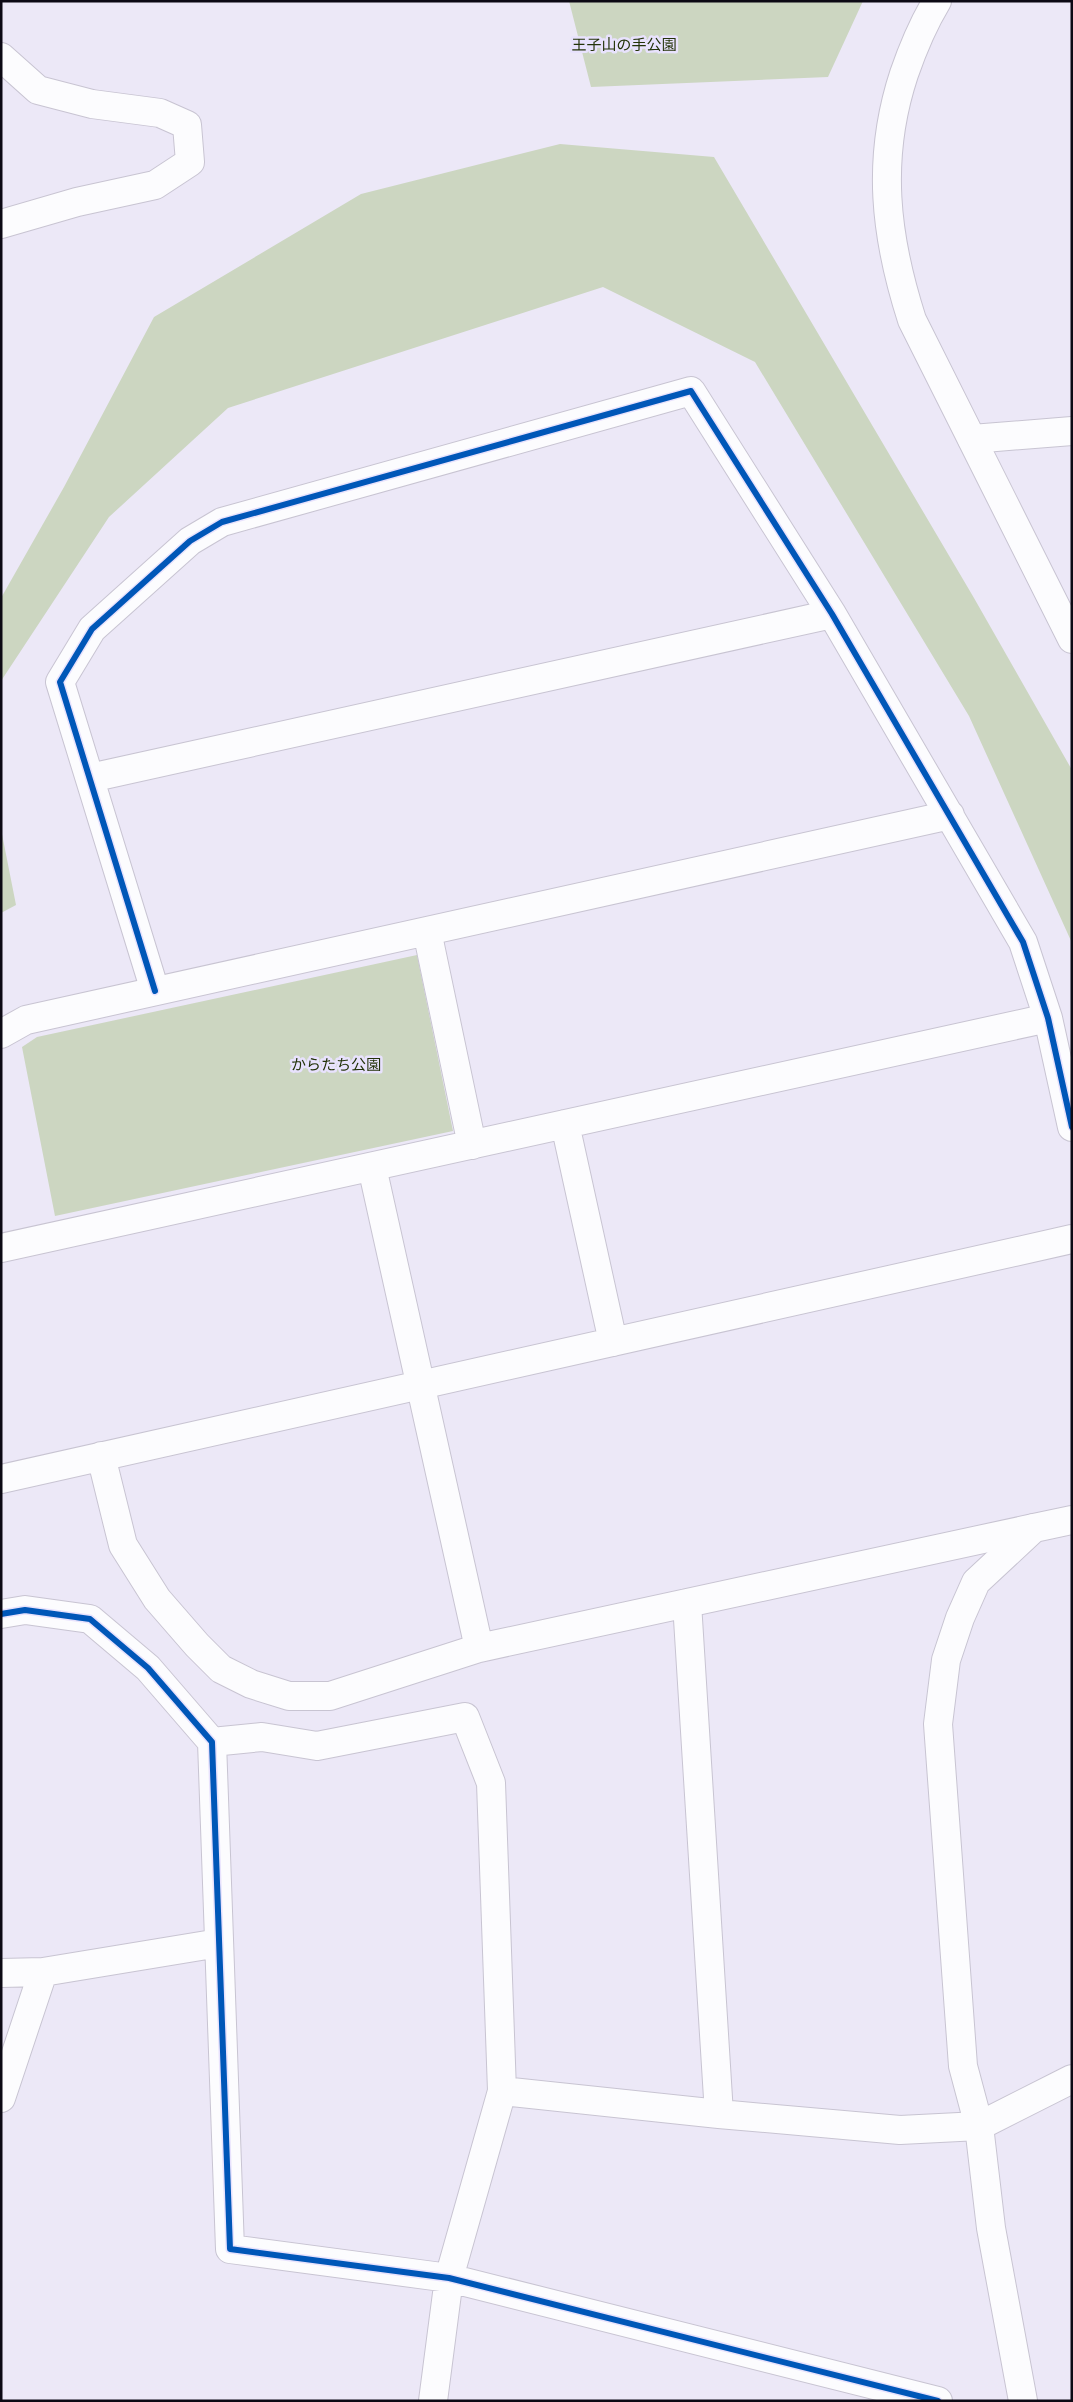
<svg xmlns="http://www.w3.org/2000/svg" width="1073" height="2402" font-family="Inter,'Noto Sans JP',sans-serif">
  <rect width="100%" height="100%" fill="#ece8f7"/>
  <!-- green -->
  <path fill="#ccd6c1" d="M569 1H863L828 77 591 87Z
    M560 144 714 157 974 598 1072 770V943L969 716 755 362 603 287 228 408 109 517 1 681V598L64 487 154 317 361 194Z
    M1 829 16 905 1 913Z
    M417 955 453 1131 55 1216 22 1047 37 1037Z"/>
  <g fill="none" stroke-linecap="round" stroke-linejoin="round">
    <defs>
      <path id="street" d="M1 57 38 90 92 104 160 113 187 125 190 162 155 185 77 202 1 224
        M972 439 1072 431
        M90 778 832 614
        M427 931 472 1145
        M155 991 60 682 92 629 190 541 222 522 691 391 832 614 1023 942 1048 1018 1072 1127
        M1 1034 26 1020 950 815
        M565 1124 613 1342
        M372 1167 479 1648
        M1 1248 1048 1018
        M101 1456 123 1545 157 1599 197 1645 221 1669 251 1684 289 1696H330L479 1648 1034 1528
        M1 1479 1072 1239
        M687 1603 719 2114
        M1 1614 25 1610 90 1619 148 1668 212 1742 230 2249 449 2278 938 2401
        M212 1742 262 1737 317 1746 465 1717 491 1783 502 2091 449 2278 433 2401
        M1 1973 43 1972 219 1943
        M502 2091 719 2114 900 2130 979 2126
        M1 2098 43 1972"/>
      <path id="secondary" d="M937 1C923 24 913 48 904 74 876 159 885 236 912 320L1072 639
        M979 2126 1072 2079
        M1023 2401 991 2228 979 2126 963 2066 938 1724 946 1660 960 1618 976 1582 1034 1528 1072 1520"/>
    </defs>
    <!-- street casing -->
    <use href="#street" stroke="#c8c4d2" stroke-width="30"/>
    <!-- secondary casing -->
    <use href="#secondary" stroke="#c8c4d2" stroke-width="30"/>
    <!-- street -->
    <use href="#street" stroke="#fcfcfe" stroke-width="28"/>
    <!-- secondary -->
    <use href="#secondary" stroke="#fcfcfe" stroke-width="28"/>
    <defs>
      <path id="cycleway" d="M155 991 60 682 92 629 190 541 222 522 691 391 832 614 1023 942 1048 1018 1072 1127
        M1 1614 25 1610 90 1619 148 1668 212 1742 230 2249 449 2278 938 2401"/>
    </defs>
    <!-- cycleway casing -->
    <use href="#cycleway" stroke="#e8e2fd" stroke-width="9"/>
    <!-- cycleway -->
    <use href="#cycleway" stroke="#0057b8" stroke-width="6"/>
  </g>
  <g text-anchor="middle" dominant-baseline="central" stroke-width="5" stroke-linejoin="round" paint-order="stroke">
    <!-- park labels -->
    <g font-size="15" fill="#233309" stroke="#e8e2fd">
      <text x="624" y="44">王子山の手公園</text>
      <text x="336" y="1064">からたち公園</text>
    </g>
  </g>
  <!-- border -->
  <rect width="1073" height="2402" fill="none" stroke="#0c0914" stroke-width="5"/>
</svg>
